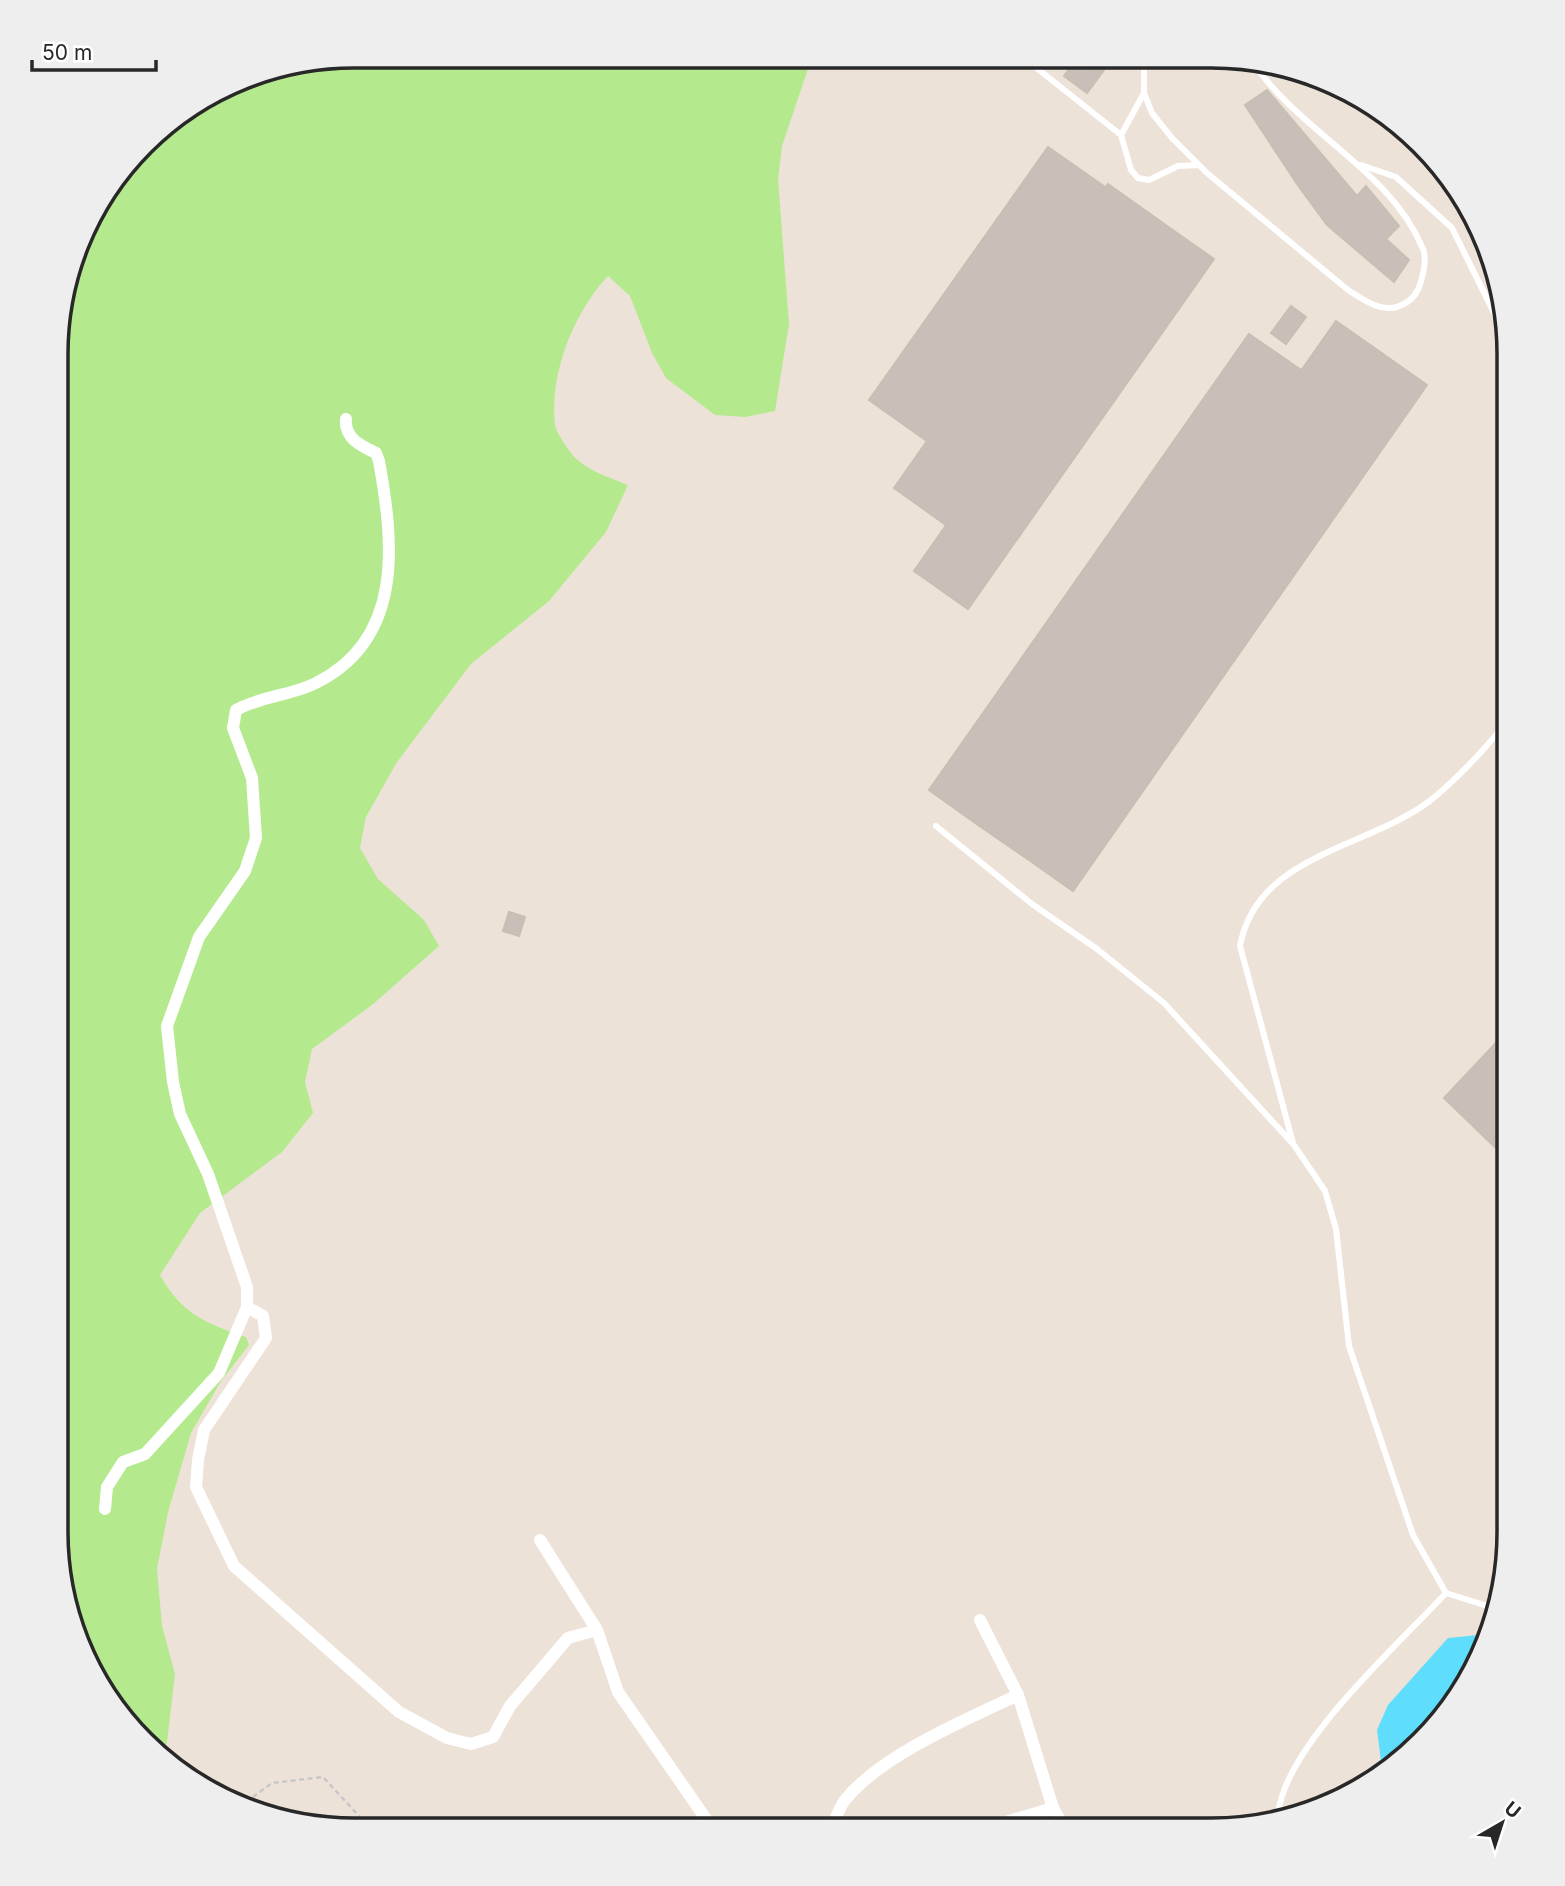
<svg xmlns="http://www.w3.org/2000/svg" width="1565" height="1886" font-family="Inter,sans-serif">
  <rect width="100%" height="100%" fill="#ede2d8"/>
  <!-- green -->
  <path fill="#b4ea8d" d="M354 56 812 57 782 146 778 179 789 324 775 411 745 417 715 415 666 378 652 353 630 296 608 276C574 312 549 374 555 425 557 434 566 446 571 453 584 470 609 477 628 485L606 532 549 601 471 664 397 762 366 817 360 848 378 879 424 920 439 946 372 1005 312 1049 305 1082 313 1113 282 1152 200 1213 160 1275C182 1314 205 1323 246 1337L249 1345 221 1381 191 1433 168 1512 157 1569 162 1626 175 1674 165 1759C122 1727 78 1661 66 1608 61 1583 59 1557 56 1532L59 315 96 205 158 130 258 72Z"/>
  <!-- water -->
  <path fill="#5edefc" d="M1478 1635 1485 1644 1459 1697 1382 1769 1377 1730 1388 1705 1448 1638Z"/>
  <!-- building -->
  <path fill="#c8bfb8" stroke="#c8beb2" stroke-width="2" d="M1077 58 1101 74 1087 93 1064 76Z
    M1081 58H1113L1101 74Z
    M1267 90 1357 196 1366 186 1399 226 1386 239 1409 260 1394 282 1327 225 1297 184 1245 105Z
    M1048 147 1105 187 927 441 869 400Z
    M1108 184 1160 221 946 525 894 488Z
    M1160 221 1214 259 968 609 914 571Z
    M1291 306 1306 317 1286 344 1271 333Z
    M1336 321 1383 354 1029 860 981 827Z
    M1249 334 1301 370 981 827 929 790Z
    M1383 354 1427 385 1073 891 1029 860Z
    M509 912 525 917 519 936 503 931Z
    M1509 1029V1141L1499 1151 1444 1098Z"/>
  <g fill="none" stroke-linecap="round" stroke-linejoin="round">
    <!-- path -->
    <path stroke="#c7c7c7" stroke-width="2.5" stroke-dasharray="5 3.5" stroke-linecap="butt" d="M246 1802 272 1783 323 1777 371 1829"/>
    <!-- lane -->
    <path stroke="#fff" stroke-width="6" d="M1024 58 1121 135
      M1144 58V93L1152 113 1172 138 1207 173 1348 290C1363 299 1379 312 1397 307 1409 303 1418 294 1421 281 1424 271 1427 259 1423 249 1390 168 1296 131 1251 59
      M1144 93 1121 135 1131 170 1138 178 1149 180 1178 166 1199 165
      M1361 165 1396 177 1452 228 1507 339
      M936 826 1032 904 1097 949 1164 1003 1294 1145 1325 1191 1336 1229 1349 1346 1413 1535 1446 1593 1497 1609
      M1293 1143 1240 946C1257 854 1367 849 1431 800 1459 777 1486 748 1509 719
      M1501 1179 1509 1186
      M1278 1815C1284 1746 1398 1645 1446 1593"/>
    <!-- street -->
    <path stroke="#fff" stroke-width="12" d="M247 1307 263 1316 266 1338 204 1430 198 1460 196 1487 234 1566 399 1712 447 1738 471 1744 493 1737 510 1706 568 1638 597 1630
      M105 1509 107 1487 123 1462 145 1454 219 1373 247 1307V1287L208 1174 180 1114 173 1082 167 1026 199 937 245 871 256 838 252 778 233 728 236 710C261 696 290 696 316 683 404 639 394 544 379 461L376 453C361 446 344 438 346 419
      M540 1540 597 1630 618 1692 713 1829
      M980 1620 1018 1695 1053 1808
      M831 1829C835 1820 839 1808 845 1800 881 1755 967 1719 1018 1695
      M982 1829 1053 1808 1065 1829"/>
  </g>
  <!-- crop -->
  <path d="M0 0H1565V1886H0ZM354 68H1211A286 286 0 0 1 1497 354V1532A286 286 0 0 1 1211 1818H354A286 286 0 0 1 68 1532V354A286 286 0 0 1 354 68Z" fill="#eee" fill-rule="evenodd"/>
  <path fill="none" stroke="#282828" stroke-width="3.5" d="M354 68H1211A286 286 0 0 1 1497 354V1532A286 286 0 0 1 1211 1818H354A286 286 0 0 1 68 1532V354A286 286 0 0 1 354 68Z"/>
  <!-- north arrow -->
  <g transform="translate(1502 1823) rotate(39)" stroke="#ffffff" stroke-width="5" paint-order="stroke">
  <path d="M0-5L12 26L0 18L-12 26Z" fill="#282828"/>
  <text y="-10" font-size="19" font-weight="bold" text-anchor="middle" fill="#282828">U</text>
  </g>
  <!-- scale -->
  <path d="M32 60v10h124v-10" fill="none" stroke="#282828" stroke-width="3.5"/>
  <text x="42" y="60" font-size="21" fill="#282828" stroke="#ffffff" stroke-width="5" paint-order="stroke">50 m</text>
</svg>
